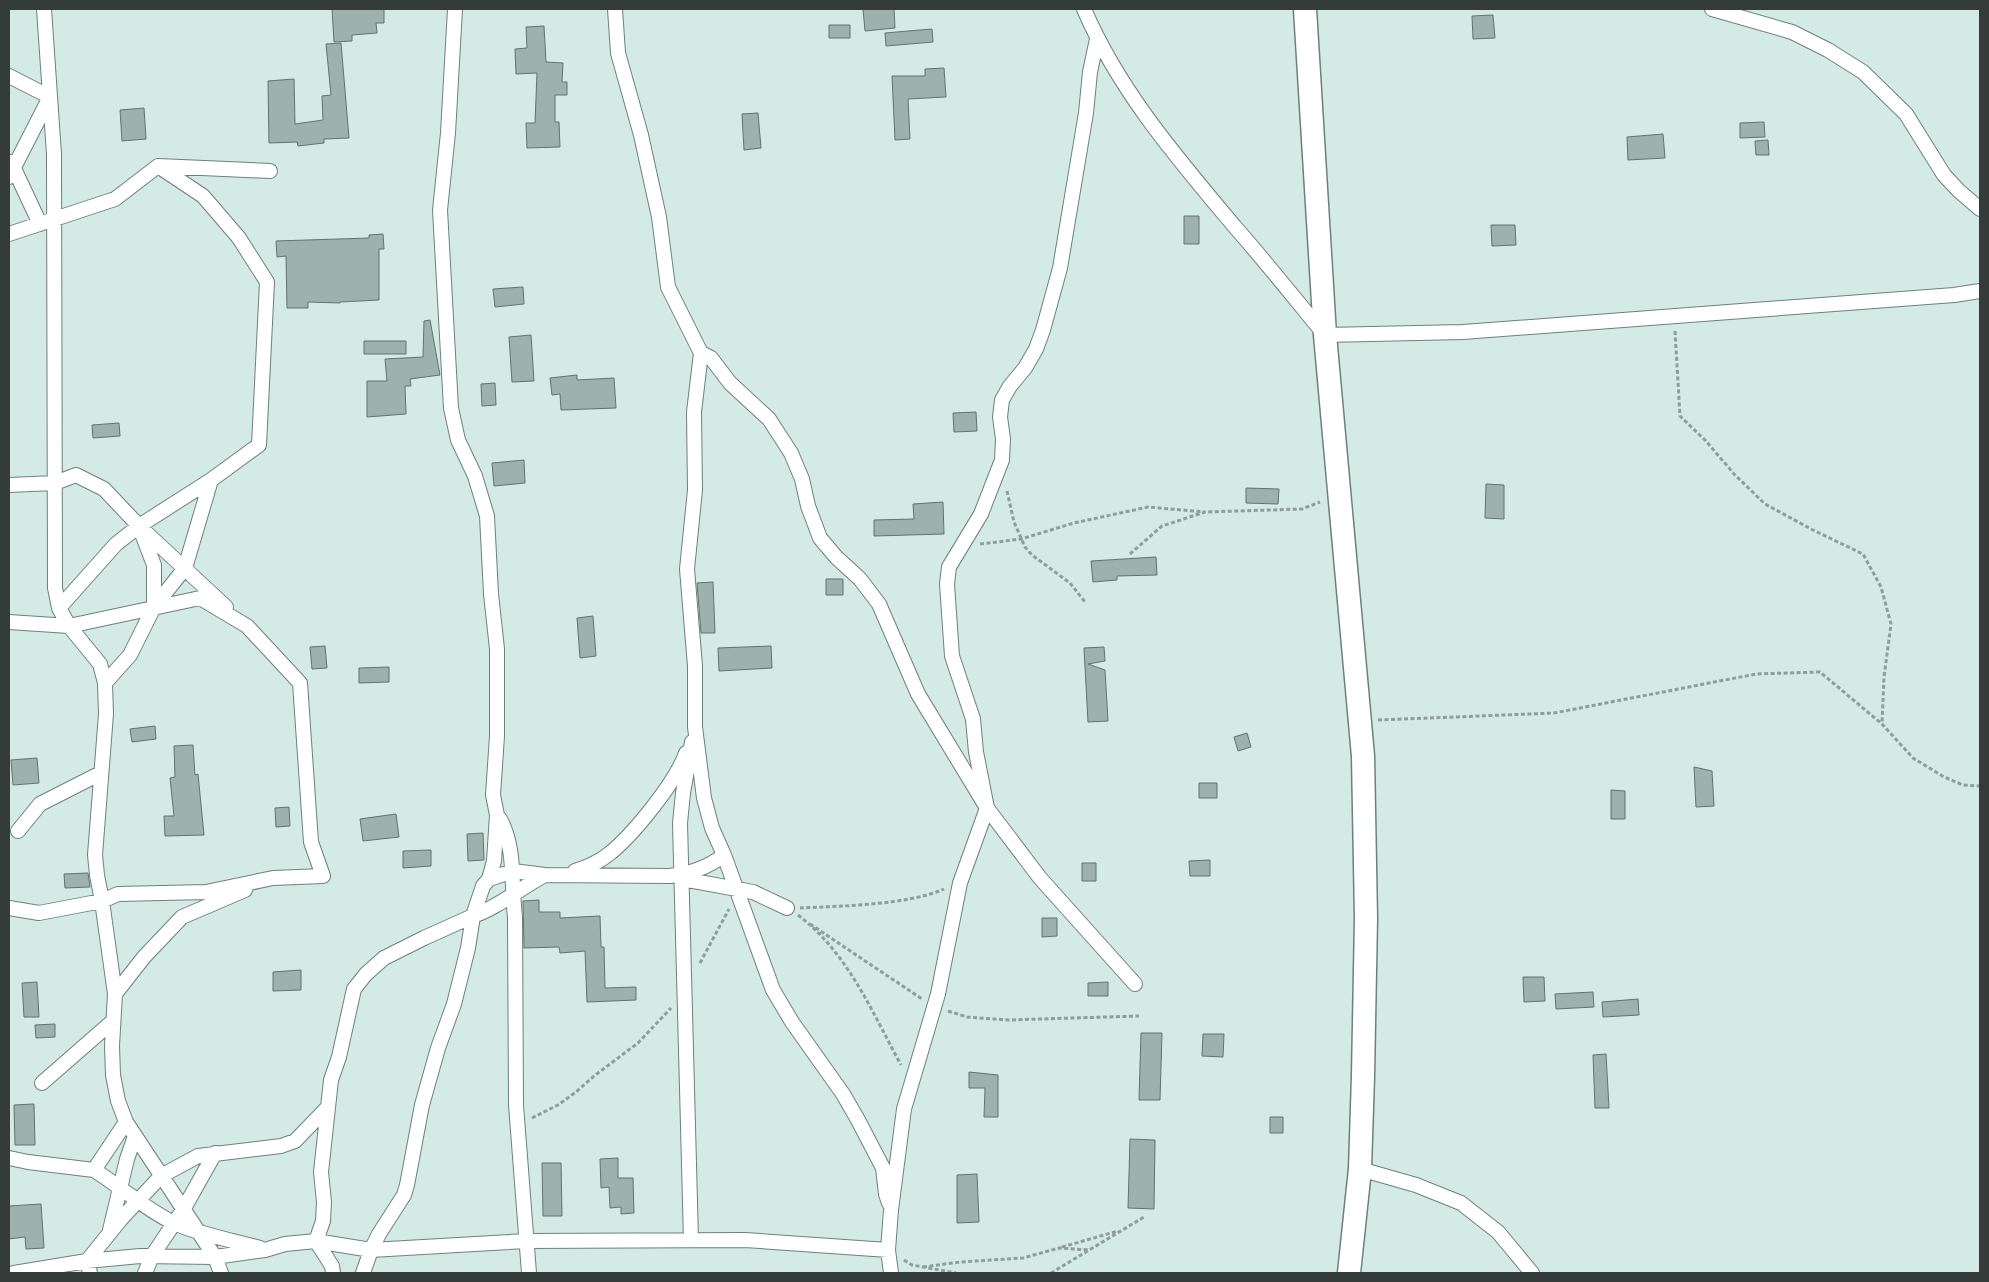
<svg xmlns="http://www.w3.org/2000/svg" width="1989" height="1282" font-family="'Public Sans',sans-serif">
  <rect width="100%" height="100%" fill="#d4eae5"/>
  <!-- building -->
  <path fill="#9db2ad" stroke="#60736f" d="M332 9H384V23H376L377 33 352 35V41L334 42Z
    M863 9H894L895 28 865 31Z
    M1493 15 1495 38 1473 39 1472 16Z
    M829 25H850V38H829Z
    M544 26 546 62 563 63 562 82H567V95H555V122H559L560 147 527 148 526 123H535L537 73 516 74 515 49 527 48 526 27Z
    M932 29 933 42 886 46 885 33Z
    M341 43 349 138 324 139V143L298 146 297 142 269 143 268 81 294 79 295 124 323 120 322 96 331 95 326 44Z
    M944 68 946 97 908 99 910 139 895 140 892 76H925V69Z
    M144 108 146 139 122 141 120 110Z
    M758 113 761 148 744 150 742 114Z
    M1764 122 1765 137 1740 138V123Z
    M1663 134 1665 158 1628 160 1627 137Z
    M1768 140 1769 155H1756L1755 141Z
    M1184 216H1199V244H1184Z
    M1491 225H1515L1516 245 1492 246Z
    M383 234 384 249H379V300L340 302V303L308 302V308H287L286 256 277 257 276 241 369 238V235Z
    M523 287 524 304 495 307 493 289Z
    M430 320 440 375 410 379 411 386H405L406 414 367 417V381H387L385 359 423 357 424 321Z
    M531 335 534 381 512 382 509 337Z
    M364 341H406V354H364Z
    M577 375V380L614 378 616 408 561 410 560 394 552 395 550 378Z
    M495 383 496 405 482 406 481 384Z
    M976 412 977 431 954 432 953 413Z
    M119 423 120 436 93 438 92 425Z
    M524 460 525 483 494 486 492 463Z
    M1486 484 1504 485V519L1485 518Z
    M1246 488 1279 489 1278 504 1246 503Z
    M943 502 944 534 874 536V520L914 519 913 504Z
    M1156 557 1157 575 1117 576V580L1093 582 1091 561Z
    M826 579H843V595H826Z
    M713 582 715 633H701L697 583Z
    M593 616 596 656 580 658 577 618Z
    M325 646 327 668 312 669 310 647Z
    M771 646 772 668 719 671 718 648Z
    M1104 647 1105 661 1088 664 1105 670 1108 721 1088 722 1084 648Z
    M389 667V682L359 683V668Z
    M155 726 156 739 132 742 130 729Z
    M1247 733 1251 747 1238 751 1234 737Z
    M193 745 195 775 198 774 204 835 165 836 164 816H174L170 778 175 777 174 746Z
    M37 758 39 783 13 785 11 760Z
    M1694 767 1712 771 1714 806 1696 807Z
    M1199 783H1217V798H1199Z
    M1611 790 1625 791V819H1611Z
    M289 807 290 826 276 827 275 808Z
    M396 814 399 837 363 841 360 819Z
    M483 833 484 860 468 861 467 834Z
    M431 850V866L403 868V851Z
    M1210 860V876H1190L1189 861Z
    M1082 863H1096V881H1082Z
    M88 873 90 887 65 888 64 874Z
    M539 900V912H560V918L600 916 601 947H604L605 988 636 987V1000L587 1002 585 951 560 953 559 947 524 948 523 901Z
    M1042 918H1057V936L1042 937Z
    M301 970V990L273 991V972Z
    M1523 977H1544L1545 1001 1524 1002Z
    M37 982 39 1017H24L22 983Z
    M1108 982V996H1088V983Z
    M1593 992 1594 1007 1556 1009 1555 994Z
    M1638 999 1639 1015 1603 1017 1602 1002Z
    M55 1024V1037L36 1038 35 1025Z
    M1141 1033H1162L1160 1100H1139Z
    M1203 1034H1224L1223 1057 1202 1056Z
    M1606 1054 1609 1108H1595L1593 1055Z
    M969 1072 998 1075V1117H984L985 1088H969Z
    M34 1104 35 1145H15L14 1105Z
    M1270 1117H1283V1133H1270Z
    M1130 1139 1155 1140 1154 1209 1128 1208Z
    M618 1158V1178H633L634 1213 621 1214V1207L610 1208 609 1187 601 1188 600 1159Z
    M542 1163H561L562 1216H543Z
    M977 1174 979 1222 957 1223V1175Z
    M41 1204 44 1248 26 1249 25 1237 9 1239V1206Z"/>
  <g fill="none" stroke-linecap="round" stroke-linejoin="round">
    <defs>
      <path id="minor" d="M44 9 54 154 55 588 59 608 69 626 100 664 105 683 106 714 95 855 97 875 102 901 115 994 112 1046 113 1075 118 1101 126 1122 215 1257 221 1273
        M615 9 618 53 641 135 659 217 668 287 701 353 694 412 695 490 687 569 695 666V727L704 798 712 828 724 855 773 990 792 1022 843 1094 858 1120 883 1168 886 1194 889 1203
        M1084 9C1119 91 1178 159 1235 227 1266 262 1295 299 1325 335L1463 332 1954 295 1980 291
        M1712 9 1792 32 1828 50 1863 72 1906 114 1944 175 1959 191 1980 209
        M9 76 50 97 9 177
        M11 162 40 224
        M9 234 115 199 158 166 270 171
        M701 353 711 358 730 383 769 419 791 453 802 479 808 506 820 538 836 557 860 579 879 604 918 694 987 808 1040 878 1135 984
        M9 485 55 483 76 475 104 489 139 526 154 565V607L130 655 105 683
        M141 528 226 607
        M154 607 185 568 211 480
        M59 608 116 544 139 526 211 480 259 445 267 282 239 238 203 196 158 166
        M9 622 69 626 200 598 247 626 300 683 311 842 323 876 273 878 206 892 118 894 102 901 39 913 9 908
        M500 819C516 848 511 886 515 917L516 1105 529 1273
        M18 831 40 804 101 773
        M575 871C588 867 599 862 609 854 633 835 676 782 686 753
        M489 879 513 871 545 875 670 876C691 873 707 868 724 855
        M683 882 687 880 699 882 753 892 787 908
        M115 994 144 957 182 917 245 890
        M42 1083 113 1021
        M9 1158 28 1162 94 1170 126 1122
        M1360 1169 1416 1185 1461 1203 1498 1232 1532 1273
        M94 1170C121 1187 145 1209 174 1223 201 1235 232 1240 260 1248
        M110 1230 127 1159 135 1136
        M691 1240 680 823 683 793 692 742
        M14 1273 87 1261 140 1256 215 1257 265 1250 285 1244 316 1241 371 1250 526 1241 745 1240 888 1250
        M90 1273 87 1261 121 1219 161 1176 198 1156 281 1146 295 1141 327 1108
        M145 1273 152 1256 183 1210 215 1153
        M333 1273 332 1266 316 1241 323 1221 324 1202 321 1172 331 1080 339 1057 354 989 366 974 384 958 424 938 473 916 483 886 489 879 494 861 497 815 493 795 497 736V649L491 594 487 516 475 476 458 440 451 408 440 210 448 133 455 9
        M363 1273 371 1250 379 1234 404 1195 407 1185 422 1105 438 1048 454 1004 468 948 473 916C499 907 520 888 545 875
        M891 1273 888 1250 891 1210 904 1109 938 994 960 883 987 808 976 752 973 719 952 656 947 584 949 567 981 514 1002 460 1003 439 1000 417 1002 400 1010 386 1025 368 1036 349 1043 330 1060 268 1086 113 1090 72 1097 39"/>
      <path id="primary" d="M1305 9 1325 335 1363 756 1366 918 1363 1076 1360 1169 1349 1273"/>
    </defs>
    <!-- minor casing -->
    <use href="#minor" stroke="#6d817c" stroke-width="16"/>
    <!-- primary casing -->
    <use href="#primary" stroke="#6d817c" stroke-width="25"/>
    <!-- path -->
    <path stroke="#8e9e9b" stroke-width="3" stroke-dasharray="4 2.5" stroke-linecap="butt" d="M1675 331 1680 416 1705 440 1735 475 1765 504 1813 530 1863 554 1881 587 1891 624 1884 677 1882 723
      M1007 491 1014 522 1025 547 1032 555 1070 583 1085 602
      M980 544 1021 539 1074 523 1148 507 1205 512
      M1130 554 1162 526 1205 512 1302 509 1320 502
      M1378 720 1554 713 1756 674 1820 672 1882 724 1913 758 1944 777 1963 785 1980 786
      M800 908C841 906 908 905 944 889
      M798 915C848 953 872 1012 901 1065
      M810 924 922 999
      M700 963 729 909
      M948 1011 967 1017 1008 1020 1139 1016
      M532 1118 558 1105 576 1092 594 1076 638 1043 671 1008
      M1062 1247 1118 1231
      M904 1260 912 1265 956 1273
      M923 1267 960 1262 1023 1258 1059 1248 1090 1250
      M1051 1273 1144 1217"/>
    <!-- minor -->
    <use href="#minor" stroke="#fff" stroke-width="14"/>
    <!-- primary -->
    <use href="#primary" stroke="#fff" stroke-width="22"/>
  </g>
  <!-- border -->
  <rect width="1989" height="1282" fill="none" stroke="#343c3a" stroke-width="20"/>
</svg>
